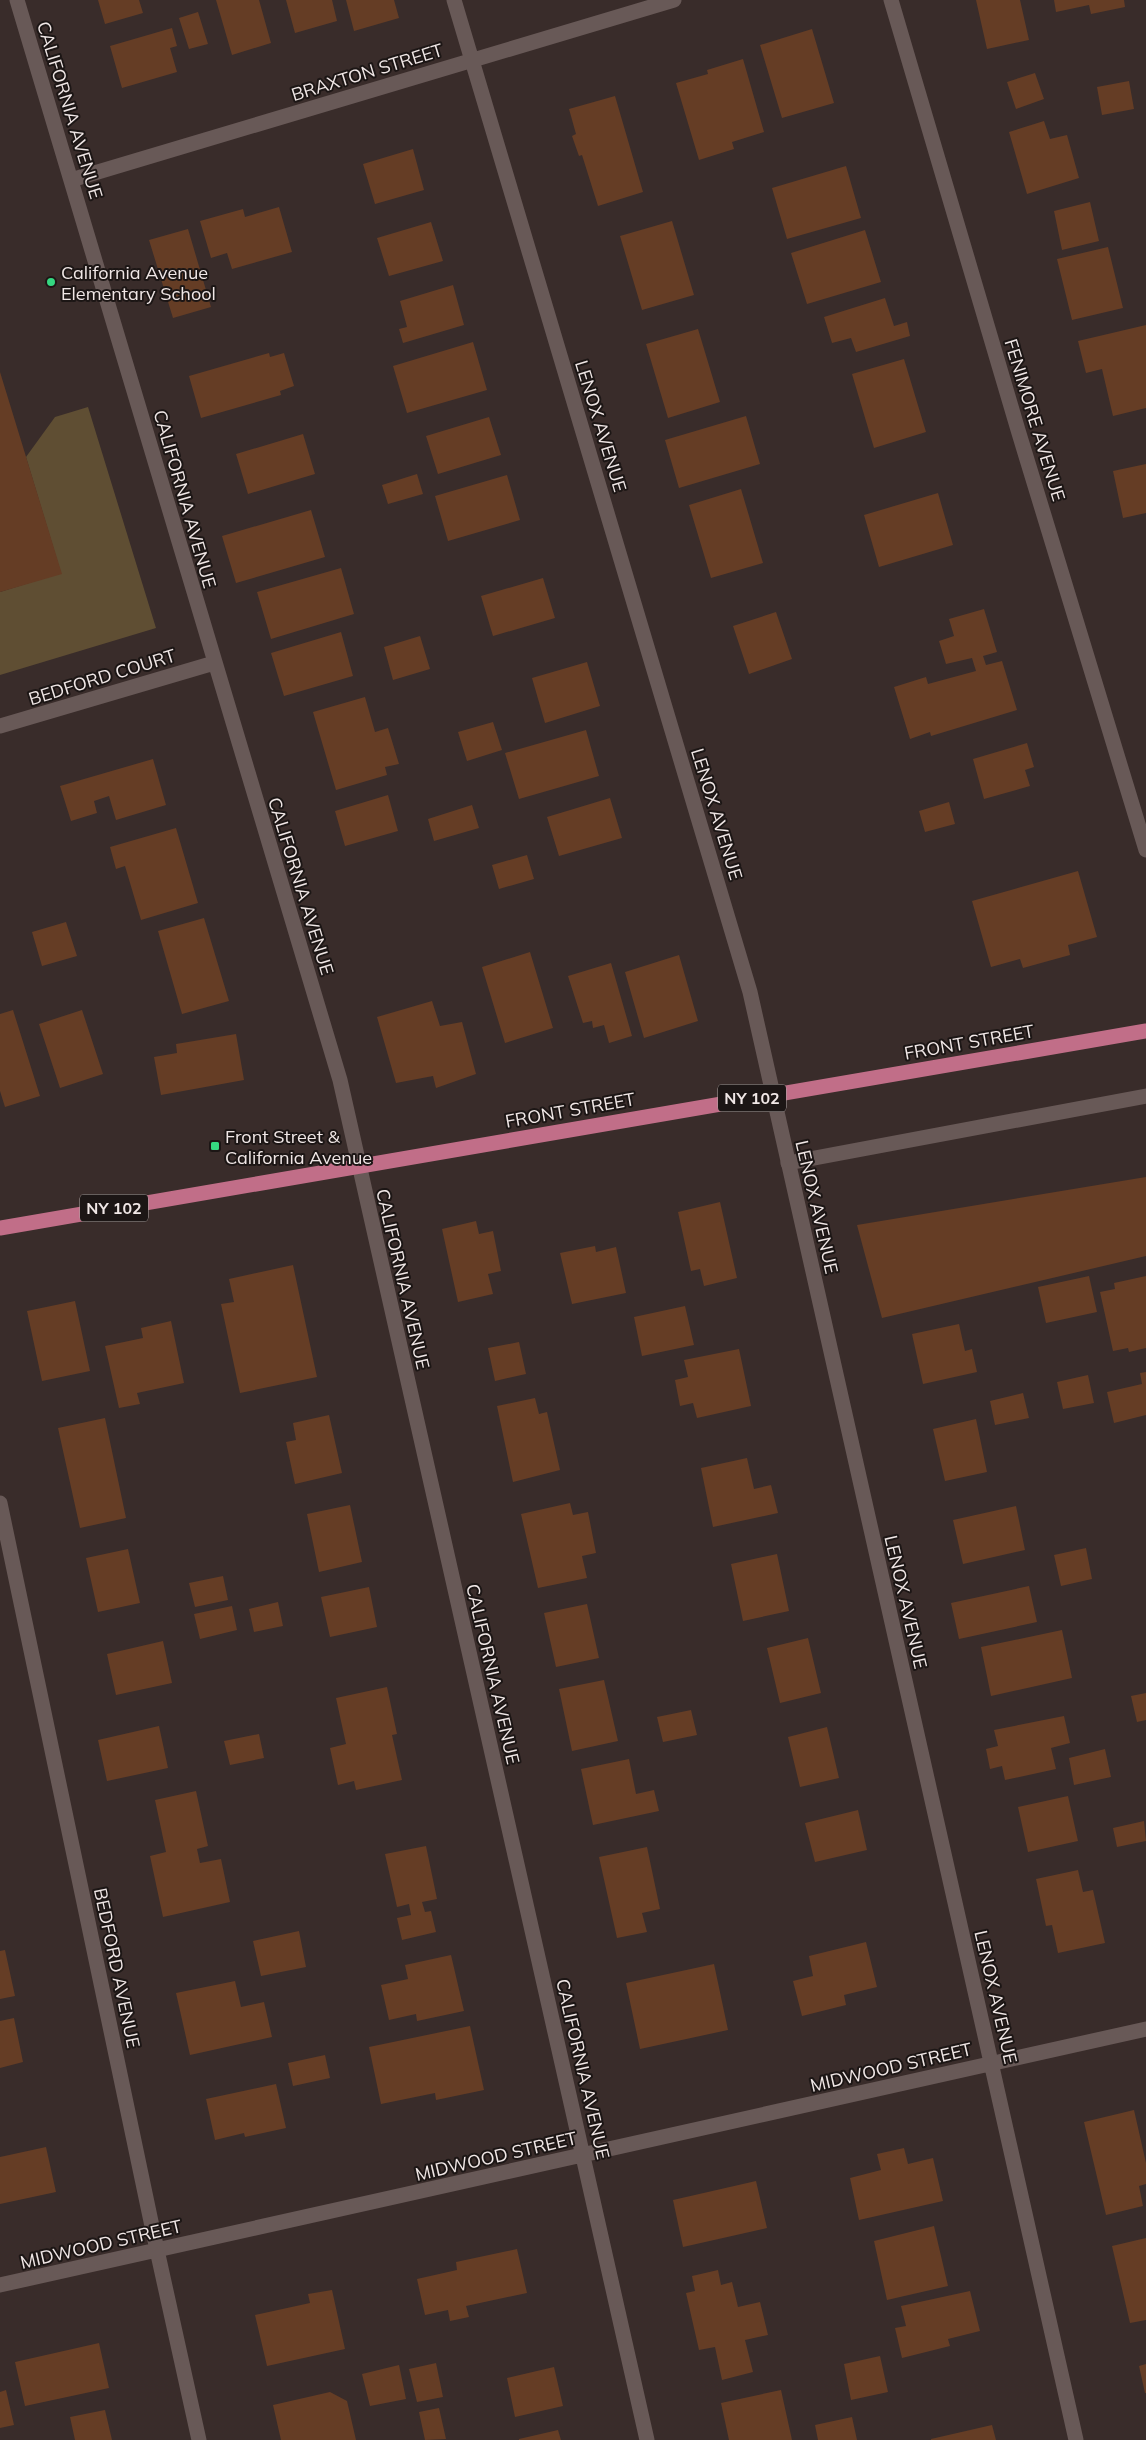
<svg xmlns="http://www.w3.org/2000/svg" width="1146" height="2440" font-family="Mulish,sans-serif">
  <rect width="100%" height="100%" fill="#392c2a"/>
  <!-- green -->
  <path fill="#5f4e33" d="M88 407 156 628 0 675V592L61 573 26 457 55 417Z"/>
  <!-- building -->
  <path fill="#653d25" d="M98 0H139L143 13 105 24Z
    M216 0H259L271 43 232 55Z
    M286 0H332L337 21 295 33Z
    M346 0H394L399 18 354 31Z
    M976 0H1020L1029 40 987 49Z
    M1054 0H1124L1125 7 1091 14 1089 5 1056 12Z
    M198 12 208 44 189 49 179 18Z
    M172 28 177 46 170 48 177 72 122 88 110 46Z
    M812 29 834 103 782 118 760 45Z
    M743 59 764 132 732 142 734 149 699 160 676 83 708 74 707 70Z
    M1035 73 1044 99 1016 109 1007 82Z
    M1129 81 1134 109 1102 115 1097 87Z
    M615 96 643 192 598 206 582 155 579 156 572 136 576 134 569 109Z
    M1044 121 1050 139 1067 135 1079 178 1027 194 1009 132Z
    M413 149 424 190 375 204 363 164Z
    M846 166 861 218 787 239 772 188Z
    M1090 202 1099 241 1062 250 1054 211Z
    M279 207 292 252 232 269 227 253 211 258 200 221 243 209 245 217Z
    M672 221 694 295 642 310 620 236Z
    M431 222 443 261 389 276 377 238Z
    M188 229 211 307 173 318 149 240Z
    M865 230 881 282 807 304 791 253Z
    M1108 247 1123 308 1072 320 1057 259Z
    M453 285 464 325 403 343 399 329 407 327 400 301Z
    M885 298 894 326 907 322 910 336 856 352 851 338 832 343 824 317Z
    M1146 325V408L1113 416 1102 369 1086 373 1078 341Z
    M698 329 720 402 668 418 646 344Z
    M473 342 487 390 407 413 393 366Z
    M269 353 270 357 284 353 294 386 280 391 281 395 201 418 189 376Z
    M904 359 926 432 874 448 852 374Z
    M0 372 62 574 0 592Z
    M746 416 760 464 679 488 665 440Z
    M489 417 501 455 438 474 426 436Z
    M303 434 315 474 248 494 236 454Z
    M1146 464V513L1123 518 1113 471Z
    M417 474 423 494 388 504 382 485Z
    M507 475 520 520 448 541 435 496Z
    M741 489 763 563 711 578 689 505Z
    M938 493 953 545 879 567 864 515Z
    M311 510 325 557 236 583 222 536Z
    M341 568 354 614 271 639 257 592Z
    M543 578 555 618 493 636 481 596Z
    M984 609 997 652 983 656 986 665 1002 661 1017 710 931 736 930 732 910 739 894 687 926 677 928 684 976 671 972 658 946 664 939 641 954 636 949 619Z
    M776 612 792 659 749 674 733 626Z
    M341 632 353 676 284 696 271 653Z
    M420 636 430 669 393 680 384 647Z
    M587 662 600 706 545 723 532 678Z
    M365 697 375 732 388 728 399 764 385 767 387 775 336 790 313 712Z
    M493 722 502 750 467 761 458 732Z
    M586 730 599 776 519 799 505 753Z
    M1027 743 1034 767 1025 770 1030 786 984 799 973 759Z
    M153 759 166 805 116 820 109 796 94 801 97 813 71 821 60 786Z
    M388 795 398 831 345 846 335 811Z
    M610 798 622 838 559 856 547 817Z
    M949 802 955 824 925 832 919 811Z
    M472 805 479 828 434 841 428 819Z
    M176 828 198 903 141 920 125 866 116 869 110 847Z
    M527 855 534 879 499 889 492 865Z
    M1078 871 1097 937 1068 945 1070 955 1023 968 1020 959 991 967 972 901Z
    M204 918 229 1001 182 1014 158 931Z
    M66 922 77 956 42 966 32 932Z
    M530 952 553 1028 505 1043 482 967Z
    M679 955 698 1021 644 1038 625 972Z
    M611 963 632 1036 609 1043 604 1025 593 1028 592 1021 583 1023 568 976Z
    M432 1001 440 1026 462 1022 476 1074 436 1088 433 1076 396 1083 377 1017Z
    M13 1010 40 1096 5 1107 0 1091V1014Z
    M82 1010 103 1074 60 1088 39 1024Z
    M236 1034 244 1080 161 1095 154 1057 177 1053 176 1044Z
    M1146 1177V1256L882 1318 857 1225Z
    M720 1202 737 1278 704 1286 700 1269 691 1271 678 1212Z
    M476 1221 479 1234 493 1231 501 1271 488 1274 493 1294 458 1302 442 1229Z
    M595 1246 596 1252 616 1247 626 1293 572 1304 560 1253Z
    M293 1265 317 1377 240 1393 221 1304 234 1302 229 1279Z
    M1089 1276 1097 1312 1046 1323 1038 1287Z
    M1146 1276V1348L1129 1352 1128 1348 1113 1351 1100 1292 1115 1289 1114 1283Z
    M75 1301 90 1371 42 1381 27 1311Z
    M685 1306 694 1345 642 1356 634 1317Z
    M171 1321 184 1383 137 1393 140 1404 119 1408 105 1346 143 1338 141 1328Z
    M959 1324 965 1351 972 1349 977 1372 923 1384 912 1334Z
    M519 1342 526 1374 495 1381 488 1348Z
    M739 1349 751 1406 697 1418 693 1403 680 1406 675 1380 688 1377 684 1360Z
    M1146 1372V1415L1114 1423 1107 1392 1142 1384 1140 1373Z
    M1088 1375 1094 1403 1063 1409 1057 1382Z
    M1023 1393 1029 1418 995 1425 990 1401Z
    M535 1398 539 1414 547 1412 560 1470 513 1482 497 1406Z
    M329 1415 342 1473 295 1484 286 1442 296 1440 293 1423Z
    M105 1418 126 1518 80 1528 58 1428Z
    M976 1419 987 1472 945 1481 933 1429Z
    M747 1458 754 1489 771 1485 778 1513 713 1527 701 1468Z
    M570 1503 573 1515 588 1512 596 1553 582 1556 587 1578 538 1588 521 1514Z
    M350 1505 362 1562 319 1572 307 1514Z
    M1016 1506 1025 1550 963 1564 953 1520Z
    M1086 1548 1092 1579 1061 1586 1054 1555Z
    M128 1549 140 1603 98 1612 86 1558Z
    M777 1554 789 1611 743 1621 731 1564Z
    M223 1576 228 1600 195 1607 189 1583Z
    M1029 1586 1037 1622 959 1639 951 1603Z
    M369 1587 377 1627 330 1637 321 1597Z
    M278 1602 283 1626 254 1632 249 1609Z
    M587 1604 599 1658 556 1667 544 1613Z
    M232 1606 237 1630 200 1639 194 1614Z
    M1062 1630 1072 1678 991 1696 981 1647Z
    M808 1638 821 1693 780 1703 767 1648Z
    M163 1641 172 1683 116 1695 107 1654Z
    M604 1680 618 1741 572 1751 559 1689Z
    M387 1687 397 1734 392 1735 402 1780 356 1790 354 1781 338 1785 330 1748 346 1744 336 1698Z
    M1146 1693V1720L1137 1722 1131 1696Z
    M691 1710 697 1735 663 1742 657 1717Z
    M1064 1716 1070 1743 1051 1748 1056 1769 1005 1780 1002 1766 990 1769 986 1749 998 1746 994 1730Z
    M159 1726 168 1768 107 1781 98 1740Z
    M827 1727 839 1778 800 1787 788 1737Z
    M259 1734 264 1758 230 1765 224 1741Z
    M1105 1749 1111 1777 1074 1785 1069 1758Z
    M629 1759 636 1794 654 1790 659 1811 593 1825 581 1769Z
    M196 1791 208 1846 197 1849 200 1863 221 1859 230 1902 163 1917 150 1856 166 1852 155 1800Z
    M1068 1796 1078 1841 1028 1852 1018 1807Z
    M858 1810 867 1850 815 1862 805 1823Z
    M1144 1821 1146 1841 1117 1847 1113 1828Z
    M426 1846 437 1899 422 1902 425 1912 431 1911 436 1932 402 1940 397 1918 411 1915 409 1904 397 1907 385 1854Z
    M647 1847 660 1909 642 1913 647 1932 617 1938 599 1857Z
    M1078 1870 1083 1892 1093 1890 1105 1943 1058 1953 1052 1925 1046 1926 1036 1879Z
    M299 1931 306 1967 261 1976 253 1941Z
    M866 1942 877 1987 844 1995 846 2005 802 2016 793 1981 813 1976 809 1956Z
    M5 1950 15 1996 0 1999V1951Z
    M451 1955 464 2011 417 2021 416 2014 389 2020 381 1985 408 1979 405 1965Z
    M714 1964 728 2030 640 2049 626 1983Z
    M235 1981 241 2007 264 2002 272 2037 190 2055 176 1993Z
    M14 2018 23 2062 0 2068V2021Z
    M470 2026 484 2090 436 2100 435 2093 381 2104 369 2047Z
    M325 2055 330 2078 293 2086 288 2063Z
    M276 2084 286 2128 245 2137 244 2133 215 2140 206 2099Z
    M1134 2110 1146 2163V2184L1139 2186 1143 2206 1106 2215 1084 2122Z
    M46 2147 56 2192 0 2204V2157Z
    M904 2148 908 2164 933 2158 943 2201 859 2220 850 2178 881 2170 877 2154Z
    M756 2181 767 2228 683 2247 673 2200Z
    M934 2226 948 2286 887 2300 874 2241Z
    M1146 2238V2320L1130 2323 1112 2246Z
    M517 2249 527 2293 466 2306 469 2317 450 2321 448 2310 425 2315 417 2279 457 2270 456 2262Z
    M718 2270 721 2285 732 2282 738 2307 760 2302 768 2335 745 2340 753 2372 722 2380 715 2347 699 2350 686 2293 695 2291 692 2276Z
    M332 2290 345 2349 267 2366 255 2315 310 2303 308 2294Z
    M970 2291 980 2331 948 2339 950 2346 902 2358 895 2328 906 2326 901 2306Z
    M99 2343 109 2388 25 2406 15 2362Z
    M880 2356 888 2392 851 2400 844 2364Z
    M436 2363 443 2397 417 2402 409 2369Z
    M1146 2364V2393H1145L1139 2366Z
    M399 2365 406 2399 370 2406 362 2374Z
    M554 2367 563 2406 515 2417 507 2378Z
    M6 2390 14 2425 0 2428V2392Z
    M781 2390 792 2440H729L721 2403Z
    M330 2392 347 2401 356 2440H281L273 2405Z
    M439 2408 446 2439 425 2440 419 2412Z
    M105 2410 112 2440H75L70 2417Z
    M852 2417 857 2440H818L815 2425Z
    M992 2425 996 2440H931V2439Z
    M558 2430 561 2440H519V2439Z"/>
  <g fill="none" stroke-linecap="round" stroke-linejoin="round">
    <!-- lane -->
    <path stroke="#685957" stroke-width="15" d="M788 1163 1146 1096"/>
    <!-- street -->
    <path stroke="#685957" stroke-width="15" d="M17 0 340 1080 647 2440
      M454 0 750 992 1076 2440
      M891 0 1018 430 1146 850
      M71 180 674 0
      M0 726 214 663
      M0 1503 157 2250 199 2440
      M0 2285 1146 2029"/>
    <!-- primary -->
    <path stroke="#c16e88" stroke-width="15" d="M0 1228 1146 1031"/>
  </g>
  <!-- markers -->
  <g fill="#35d881" stroke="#1c1615" stroke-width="2">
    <circle cx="51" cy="282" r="5"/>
    <rect x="210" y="1141" width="10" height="10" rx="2.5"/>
  </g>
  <g text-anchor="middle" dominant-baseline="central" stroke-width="4" stroke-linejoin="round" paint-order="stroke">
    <!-- shield labels -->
    <g fill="#1c1615" stroke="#b0a8a7" stroke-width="1">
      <rect x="718" y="1084.5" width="68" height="27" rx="4"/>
      <rect x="80" y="1194.5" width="68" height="27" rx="4"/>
    </g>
    <g font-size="16" font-weight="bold" fill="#f0e7e6">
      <text x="752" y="1098">NY 102</text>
      <text x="114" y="1208">NY 102</text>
    </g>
    <!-- street labels -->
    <g font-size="18" fill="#f0e7e6" stroke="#1c1615">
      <text transform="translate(367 72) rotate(-17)">BRAXTON STREET</text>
      <text transform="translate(70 110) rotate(73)">CALIFORNIA AVENUE</text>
      <text transform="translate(1035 420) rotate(73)">FENIMORE AVENUE</text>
      <text transform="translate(601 426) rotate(73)">LENOX AVENUE</text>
      <text transform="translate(185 499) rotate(74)">CALIFORNIA AVENUE</text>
      <text transform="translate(102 677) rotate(-17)">BEDFORD COURT</text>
      <text transform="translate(717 814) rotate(73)">LENOX AVENUE</text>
      <text transform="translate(301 886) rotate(73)">CALIFORNIA AVENUE</text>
      <text transform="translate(969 1042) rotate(-10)">FRONT STREET</text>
      <text transform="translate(570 1110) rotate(-10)">FRONT STREET</text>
      <text transform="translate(817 1207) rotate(77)">LENOX AVENUE</text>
      <text transform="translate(403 1279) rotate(77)">CALIFORNIA AVENUE</text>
      <text transform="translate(906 1602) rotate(77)">LENOX AVENUE</text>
      <text transform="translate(493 1674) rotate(77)">CALIFORNIA AVENUE</text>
      <text transform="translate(117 1968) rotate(78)">BEDFORD AVENUE</text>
      <text transform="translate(996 1997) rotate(77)">LENOX AVENUE</text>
      <text transform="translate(891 2067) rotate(-13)">MIDWOOD STREET</text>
      <text transform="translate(583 2069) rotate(77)">CALIFORNIA AVENUE</text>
      <text transform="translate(496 2156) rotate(-13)">MIDWOOD STREET</text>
      <text transform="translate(101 2244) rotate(-13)">MIDWOOD STREET</text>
    </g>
    <!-- poi labels -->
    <g font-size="18" fill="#f0e7e6" stroke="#1c1615" text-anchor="start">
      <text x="61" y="272">California Avenue<tspan x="61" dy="21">Elementary School</tspan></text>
      <text x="225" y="1136">Front Street &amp;<tspan x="225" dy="21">California Avenue</tspan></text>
    </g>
  </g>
</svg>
